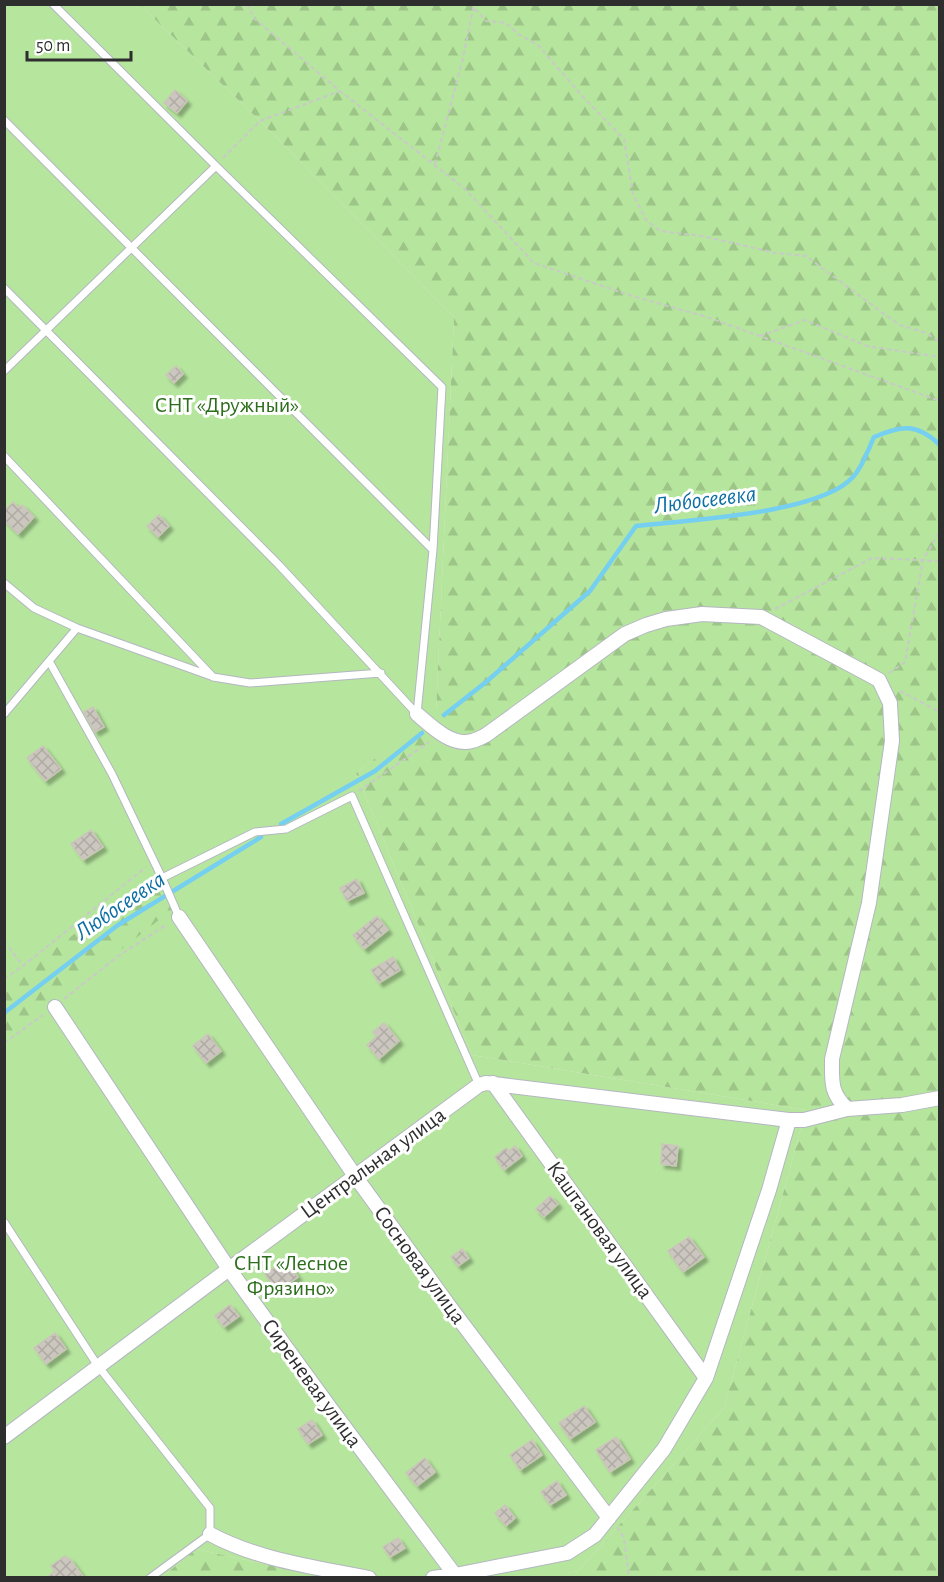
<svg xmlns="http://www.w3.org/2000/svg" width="944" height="1582" font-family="'Alegreya Sans',sans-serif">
  <defs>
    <pattern id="forest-firs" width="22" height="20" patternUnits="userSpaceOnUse" patternTransform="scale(1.5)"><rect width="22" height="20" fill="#b6e59e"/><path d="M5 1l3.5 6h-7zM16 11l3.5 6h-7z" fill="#9dc588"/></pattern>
    <pattern id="building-cross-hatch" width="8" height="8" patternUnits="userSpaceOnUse" patternTransform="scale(1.5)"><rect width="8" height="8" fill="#cbc7bf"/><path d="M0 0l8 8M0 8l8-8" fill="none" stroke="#afaba4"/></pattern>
    <filter id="shadow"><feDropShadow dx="4" dy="4" stdDeviation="1.5" flood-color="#0004"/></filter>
  </defs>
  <rect width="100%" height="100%" fill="#efe9e1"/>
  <!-- grass -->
  <path fill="#b6e59e" d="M5 5H140L260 121 454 317 436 713 356 773 472 1055 806 1110 724 1408 578 1571 542 1578 324 1577 196 1549 162 1577 5 1578Z"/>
  <!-- forest -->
  <path fill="url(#forest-firs)" d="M140 5H939V1577H542L578 1571 724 1408 806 1110 472 1055 356 773 436 712 454 317 260 121Z
    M144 882 164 889 173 909 50 1005 5 1038V986Z
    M196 1549 324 1577H162Z"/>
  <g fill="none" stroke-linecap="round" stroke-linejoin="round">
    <!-- stream -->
    <path stroke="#75cff0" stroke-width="4.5" d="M444 715 486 682 590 591 636 526C686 520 820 514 853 477 863 466 868 450 874 437 902 425 917 423 940 445
      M281 824 375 771 422 733
      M4 1013 118 925 261 837"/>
  </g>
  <!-- building -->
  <path fill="url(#building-cross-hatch)" stroke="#cbc5ba" stroke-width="1.5" filter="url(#shadow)" d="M175 90 187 101 177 113 164 103Z
    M176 366 183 374 174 383 166 375Z
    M13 502 19 508 22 505 34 517 18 534 4 520V511Z
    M159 515 169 526 158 537 147 526Z
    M93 707 104 727 95 732 84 712Z
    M43 746 61 769 45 781 27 758Z
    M91 830 103 847 83 860 71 844Z
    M357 879 364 893 347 901 340 888Z
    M377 916 388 930 364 949 353 935Z
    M393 957 400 970 379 983 371 970Z
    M384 1023 399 1041 379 1059 367 1045 377 1036 373 1032Z
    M208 1034 221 1051 206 1063 193 1046Z
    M662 1144 678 1146 676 1166 661 1164Z
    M515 1146 522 1156 504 1170 495 1157 506 1148 509 1151Z
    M550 1196 558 1204 544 1217 536 1209Z
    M689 1237 704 1257 683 1272 668 1251Z
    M462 1249 469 1258 458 1266 451 1257Z
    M286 1260 298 1277 277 1291 265 1274Z
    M230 1305 239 1316 224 1327 215 1316Z
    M55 1333 66 1349 46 1364 34 1348Z
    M584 1406 595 1422 570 1439 559 1423Z
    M312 1420 322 1435 308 1444 298 1429Z
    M616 1437 630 1459 610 1472 596 1450Z
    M532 1440 542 1455 520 1470 510 1455Z
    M425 1458 435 1472 417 1486 406 1473Z
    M557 1481 566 1495 550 1505 541 1492Z
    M505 1505 515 1518 506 1526 495 1513Z
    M398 1538 405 1548 390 1557 383 1547Z
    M65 1556 69 1560 70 1559 84 1578H46L55 1571 51 1566Z"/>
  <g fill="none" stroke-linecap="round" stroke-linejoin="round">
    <defs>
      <path id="service" d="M53 4 216 166
        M4 120 433 550 442 387 216 166 4 371
        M4 288 279 565 417 714
        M4 456 213 677 250 683 381 673
        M4 583 34 608 77 628 211 676
        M49 661 112 774 162 878 255 832 286 829 352 796 479 1085
        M4 714 77 628
        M417 714 433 550
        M162 878 179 917
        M4 1222 98 1366 210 1508V1534L150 1578"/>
      <path id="minor" d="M417 714C431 726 452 747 472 741 477 740 482 737 486 735L625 634 646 625 666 619 702 614 761 617 879 680 890 703 892 741 869 903 832 1059C832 1082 830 1092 847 1109
        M179 917 355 1176 450 1307 609 1518
        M55 1007 229 1269 331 1409 455 1575
        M493 1083 706 1378
        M4 1437 229 1269 479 1085 486 1083 789 1120H804L847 1109 902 1105 940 1098
        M210 1534C258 1560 315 1567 369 1578
        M433 1578 455 1575 567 1553 595 1535 664 1449 706 1378 769 1190 789 1120"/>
    </defs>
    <!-- service casing -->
    <use href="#service" stroke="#b4b7c1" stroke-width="9"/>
    <!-- minor casing -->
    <use href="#minor" stroke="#b4b7c1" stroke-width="16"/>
    <!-- path -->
    <path stroke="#c9c9c9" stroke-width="2" stroke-dasharray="4.5 3" stroke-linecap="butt" d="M247 4 255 19 340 91 465 189 534 263 632 296 707 317 940 401
      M475 9 486 21 506 23 518 34 538 45 583 97 624 139 633 194 646 220 660 231 702 236 776 253 806 256 884 314 900 325 926 333 940 342
      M223 158 260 121 340 91
      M435 164 463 58 474 4
      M760 336 805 320 867 346 940 357
      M775 609 872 558 940 561
      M889 673 905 662 923 560 940 531
      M900 691 940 712
      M359 791 429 742
      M4 941 23 966
      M4 979 23 966 146 867
      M64 999 117 957 166 925
      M4 1043 43 1015
      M617 1527 624 1538 629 1578"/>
    <!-- service -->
    <use href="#service" stroke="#fff" stroke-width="7"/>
    <!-- minor -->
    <use href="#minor" stroke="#fff" stroke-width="14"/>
  </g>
  <g text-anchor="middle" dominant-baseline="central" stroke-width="6" stroke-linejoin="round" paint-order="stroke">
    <!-- park labels -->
    <g font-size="22" fill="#2c6e1b" stroke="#fff">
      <text x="227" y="405">СНТ «Дружный»</text>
      <text x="291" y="1263">СНТ «Лесное<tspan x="291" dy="25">Фрязино»</tspan></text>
    </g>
    <!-- street labels -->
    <g font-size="22" fill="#2e2e2e" stroke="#fff">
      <text transform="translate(373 1163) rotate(-36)">Центральная улица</text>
      <text transform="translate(600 1230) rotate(54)">Каштановая улица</text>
      <text transform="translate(420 1265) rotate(54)">Сосновая улица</text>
      <text transform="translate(312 1383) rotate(54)">Сиреневая улица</text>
    </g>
    <!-- water labels -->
    <g font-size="24" font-style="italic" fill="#0d6fa3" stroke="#fff">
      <text transform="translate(705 500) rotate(-7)">Любосеевка</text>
      <text transform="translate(120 906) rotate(-34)">Любосеевка</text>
    </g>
  </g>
  <!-- border -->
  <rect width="944" height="1582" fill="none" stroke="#2e2e2e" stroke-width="12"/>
  <!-- scale -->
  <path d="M27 51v9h104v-9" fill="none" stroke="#2e2e2e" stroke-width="3"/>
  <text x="36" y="51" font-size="18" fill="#2e2e2e" stroke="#ffffff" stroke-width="4.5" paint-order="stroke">50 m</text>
</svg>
